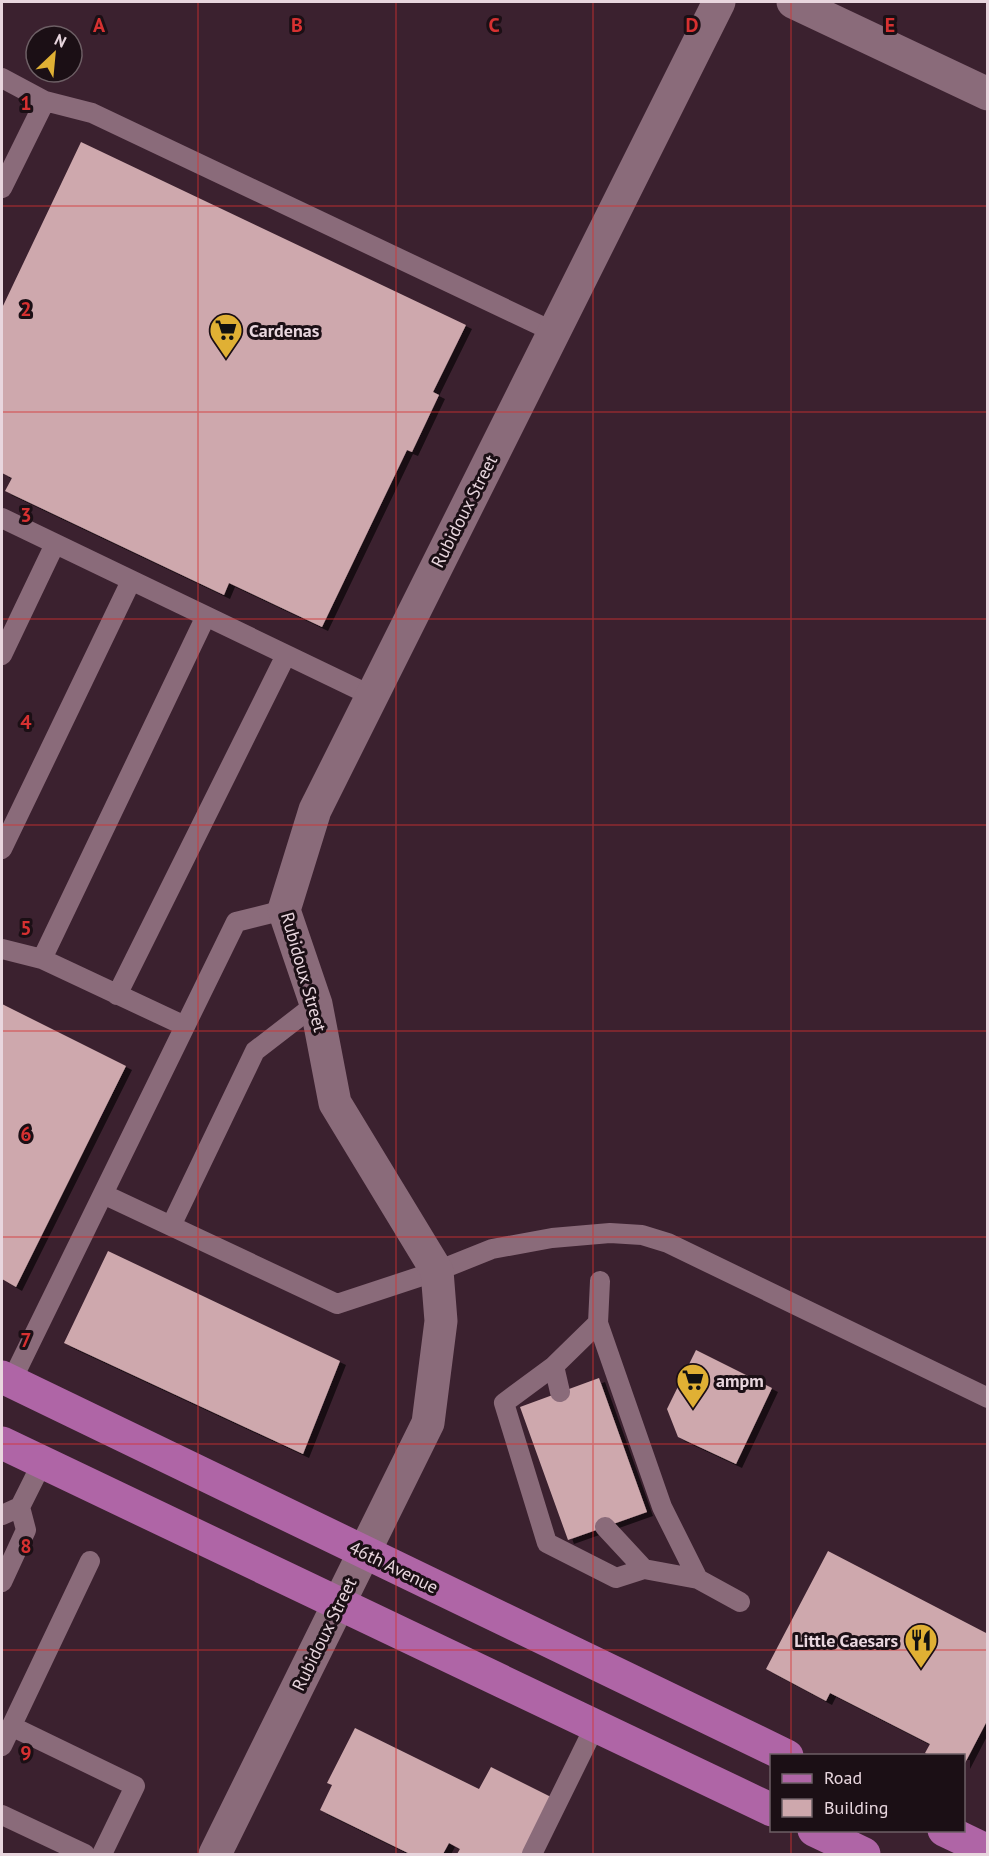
<svg xmlns="http://www.w3.org/2000/svg" width="989" height="1856" font-family="'PT Sans',sans-serif">
  <defs>
    <filter id="shadow"><feDropShadow dx="6" dy="4" stdDeviation="0" flood-color="#0009"/></filter>
  </defs>
  <rect width="100%" height="100%" fill="#3b212f"/>
  <!-- building -->
  <path fill="#cea8ad" filter="url(#shadow)" d="M81 142 466 325 433 392 439 395 412 452 407 450 322 627 229 583 224 595 5 491 12 478 2 473V308Z
    M2 1004 126 1066 16 1287 2 1279Z
    M108 1251 340 1361 303 1454 64 1343Z
    M696 1350 772 1388 736 1464 678 1437 667 1409Z
    M599 1378 647 1512 568 1540 520 1407Z
    M828 1551 988 1634V1719L964 1765V1756H930L925 1753 930 1744 830 1693 826 1701 766 1669Z
    M355 1728 479 1789 491 1767 553 1798 525 1854H457L460 1849 449 1843 443 1854H410L320 1810 332 1785 327 1783Z"/>
  <g fill="none" stroke-linecap="round" stroke-linejoin="round">
    <!-- service -->
    <path stroke="#8a6b7a" stroke-width="20" d="M2 78 45 101 2 188
      M45 101 92 113 554 332
      M2 518 372 696
      M2 655 55 544
      M2 849 131 581
      M2 949 42 959 185 1026
      M42 959 206 616
      M117 995 286 655
      M103 1194 337 1304 437 1271 492 1249 552 1238 610 1233 642 1235 668 1243 988 1398
      M171 1226 255 1051 316 1004
      M600 1281 598 1323 662 1507 698 1579 740 1602
      M554 1366 504 1403 547 1543 616 1578 644 1569
      M11 1382 236 922 284 910
      M560 1392 554 1366 598 1323
      M2 1515 20 1507 42 1463
      M605 1527 644 1569 698 1579
      M2 1582 26 1530 20 1507
      M11 1726 135 1786 102 1854
      M2 1746 90 1561
      M2 1815 85 1854
      M532 1854 595 1726"/>
    <!-- minor -->
    <path stroke="#8a6b7a" stroke-width="33" d="M215 1854 428 1423 441 1321 437 1271 335 1103 316 1004 284 910 315 810 719 2"/>
    <!-- tertiary -->
    <path stroke="#8a6b7a" stroke-width="33" d="M793 2 988 94"/>
    <!-- primary -->
    <path stroke="#af65a6" stroke-width="33" d="M2 1377 787 1756
      M2 1443 772 1810
      M814 1830 864 1854
      M944 1830 988 1851"/>
  </g>
  <!-- grid -->
  <path fill="none" stroke="#d73131" stroke-width="1.5" stroke-opacity="0.55" d="M198 2V1854M396 2V1854M593 2V1854M791 2V1756M2 206H988M2 412H988M2 619H988M2 825H988M2 1031H988M2 1237H988M2 1444H988M2 1650H988M791 1830V1854"/>
  <!-- icons -->
  <defs>
    <symbol id="supermarket-pin" viewBox="-11 -11 22 30"><path d="M0 17L-7.5 6A9.5 9.5 0 1 1 7.5 6Z" fill="#e0b034" stroke="#1b0f15"/><path d="M-6-5.5h2.5l.6 2H6L4.5 2H-2.5L-4.4-4H-6ZM-1.5 3.2a1.3 1.3 0 1 0 .1 0ZM3 3.2a1.3 1.3 0 1 0 .1 0Z" fill="#111"/></symbol>
    <symbol id="restaurant-pin" viewBox="-11 -11 22 30"><path d="M0 17L-7.5 6A9.5 9.5 0 1 1 7.5 6Z" fill="#e0b034" stroke="#1b0f15"/><path d="M-5-6h1v4h1v-4h1v4h1v-4h1v5L-1.5 .5V6h-2V.5L-5-1ZM5-6V6H3V1.5H1.5Q1.5-4 5-6Z" fill="#111"/></symbol>
  </defs>
  <g fill-rule="evenodd">
    <use href="#supermarket-pin" x="207" y="311" width="38" height="52"/>
    <use href="#supermarket-pin" x="674" y="1361" width="38" height="52"/>
    <use href="#restaurant-pin" x="902" y="1621" width="38" height="52"/>
  </g>
  <g text-anchor="middle" dominant-baseline="central" stroke-width="6" stroke-linejoin="round" paint-order="stroke">
    <!-- poi labels -->
    <g font-size="18" font-weight="bold" fill="#e8d6de" stroke="#1b0f15" text-anchor="start">
      <text x="249" y="330">Cardenas</text>
      <text x="716" y="1380">ampm</text>
      <text x="898" y="1640" text-anchor="end">Little Caesars</text>
    </g>
    <!-- street labels -->
    <g font-size="18" fill="#e8d6de" stroke="#1b0f15">
      <text transform="translate(464 511) rotate(-63)">Rubidoux Street</text>
      <text transform="translate(304 972) rotate(74)">Rubidoux Street</text>
      <text transform="translate(394 1567) rotate(26)">46th Avenue</text>
      <text transform="translate(324 1634) rotate(-64)">Rubidoux Street</text>
    </g>
  </g>
  <g font-size="20" text-anchor="middle" font-weight="bold" fill="#d73131" stroke="#1b0f15" stroke-width="6" stroke-linejoin="round" paint-order="stroke">
    <text x="99" y="32">A</text>
    <text x="297" y="32">B</text>
    <text x="494" y="32">C</text>
    <text x="692" y="32">D</text>
    <text x="890" y="32">E</text>
    <text x="26" y="110">1</text>
    <text x="26" y="316">2</text>
    <text x="26" y="522">3</text>
    <text x="26" y="729">4</text>
    <text x="26" y="935">5</text>
    <text x="26" y="1141">6</text>
    <text x="26" y="1347">7</text>
    <text x="26" y="1553">8</text>
    <text x="26" y="1760">9</text>
  </g>
  <!-- border -->
  <rect width="989" height="1856" fill="none" stroke="#e8d6de" stroke-width="6"/>
  <!-- legend -->
  <rect x="770" y="1754" width="195" height="78" fill="#1b0f15" stroke="#6d5f65" stroke-width="1.5"/>
  <rect x="782" y="1774" width="30" height="9" fill="#af65a6" stroke="#6d5f65" stroke-width="1.5"/>
  <text x="824" y="1784" font-size="18" fill="#e8d6de">Road</text>
  <rect x="782" y="1799" width="30" height="18" fill="#cea8ad" stroke="#6d5f65" stroke-width="1.5"/>
  <text x="824" y="1814" font-size="18" fill="#e8d6de">Building</text>
  <!-- north arrow -->
  <g transform="translate(54 54) rotate(26)"><circle r="28" fill="#1b0f15" stroke="#6d5f65" stroke-width="1.5"/>
  <path d="M0-4.5L10 22L0 15L-10 22Z" fill="#e0b034"/>
  <text y="-9" font-size="16" font-weight="bold" text-anchor="middle" fill="#e8d6de">N</text>
  </g>
</svg>
